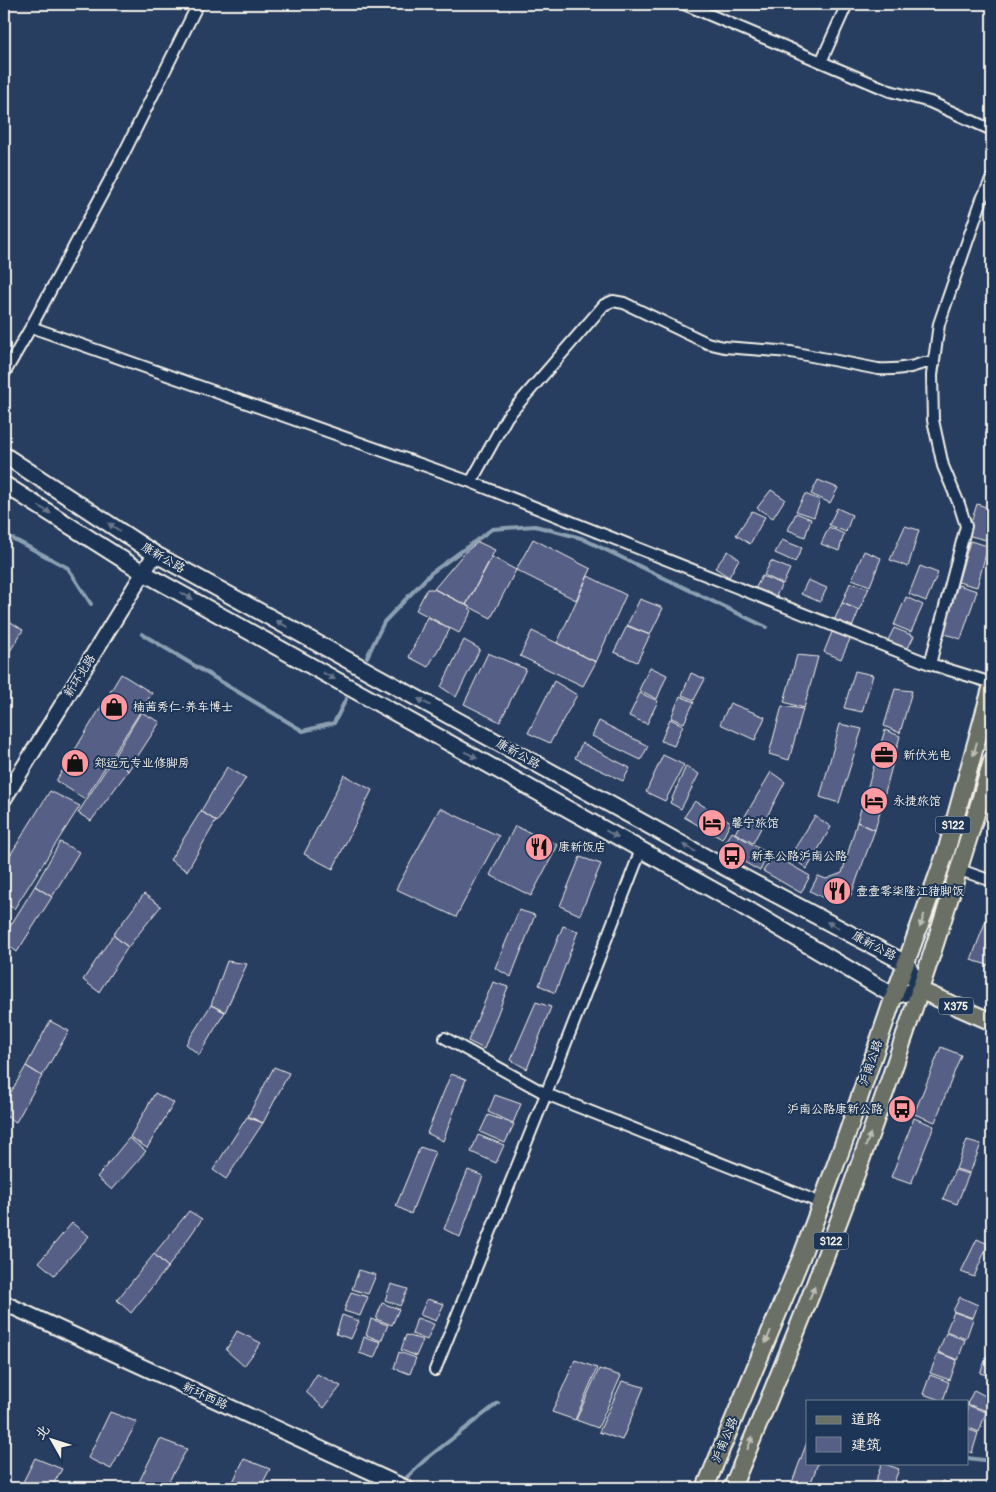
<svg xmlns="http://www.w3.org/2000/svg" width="996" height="1492" font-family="Pangolin,'LXGW WenKai TC',sans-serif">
  <rect width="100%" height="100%" fill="#283e61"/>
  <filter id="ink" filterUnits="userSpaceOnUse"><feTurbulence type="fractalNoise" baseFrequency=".02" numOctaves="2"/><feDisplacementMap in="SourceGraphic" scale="10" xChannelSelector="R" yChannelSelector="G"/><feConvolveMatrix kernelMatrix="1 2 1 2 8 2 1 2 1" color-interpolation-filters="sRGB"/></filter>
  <g filter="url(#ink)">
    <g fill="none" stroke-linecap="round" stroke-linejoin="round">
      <!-- stream -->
      <path stroke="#8ca0b1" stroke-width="4" d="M4 534 68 568 91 604
        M142 634 303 731 334 723 346 699
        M367 657 384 622 431 573 492 529 535 526 581 538 766 627
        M967 1458 992 1461
        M402 1482 426 1459 498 1403"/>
    </g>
    <!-- building -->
    <path fill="#566087" stroke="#f4f1e8" d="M818 480 838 488 830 503 811 494Z
      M771 490 785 499 773 518 757 508Z
      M805 494 820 500 814 517 796 511Z
      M977 504 992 509 986 540 967 535Z
      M837 508 852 515 846 532 829 525Z
      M752 511 765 517 750 544 736 535Z
      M796 513 811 519 805 537 788 530Z
      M905 526 919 530 908 567 890 560Z
      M829 527 844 534 839 551 821 544Z
      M533 539 591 569 576 600 516 570Z
      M782 540 802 548 795 562 775 553Z
      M970 541 988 546 977 587 958 582Z
      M478 542 495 550 466 605 434 589 465 552Z
      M728 551 739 559 729 577 715 568Z
      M864 551 881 558 870 586 852 579Z
      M492 557 516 570 491 618 466 605Z
      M771 561 790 569 783 584 764 575Z
      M920 566 938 573 926 601 909 594Z
      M588 576 626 595 596 662 557 643Z
      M762 576 782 584 775 598 755 589Z
      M808 580 827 588 820 602 801 594Z
      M850 583 869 588 859 610 842 603Z
      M958 585 977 591 961 639 942 633Z
      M427 589H434L466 605 472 611 459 633 416 610Z
      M906 597 923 605 911 632 894 625Z
      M640 599 663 608 650 635 627 625Z
      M842 603 859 610 851 630 833 623Z
      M427 617 450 629 428 667 409 657Z
      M6 619 23 630 4 661V623Z
      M627 626 650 635 637 662 614 652Z
      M894 628 914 636 907 650 887 642Z
      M532 631 596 662 583 686 520 656Z
      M832 632 851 637 841 659 824 652Z
      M464 640 480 649 456 697 441 687Z
      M488 653 526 669 500 722 464 704Z
      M797 655 818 657 804 708 784 702Z
      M650 667 667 675 657 699 639 690Z
      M855 671 873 675 862 712 844 708Z
      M691 673 705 679 694 700 682 695Z
      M121 674 152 693 85 799 56 781Z
      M554 681 577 695 550 743 528 733Z
      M895 689 912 691 900 733 884 726Z
      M640 693 658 701 647 724 629 716Z
      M680 696 694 702 684 723 671 718Z
      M730 703 765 717 755 740 720 724Z
      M782 706 803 709 789 760 769 754Z
      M141 712 160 722 128 771 115 755Z
      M670 719 683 725 674 746 661 741Z
      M599 721 648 746 641 760 592 736Z
      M840 724 862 729 839 803 820 797Z
      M885 730 900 736 875 830 857 822Z
      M582 743 630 768 623 781 575 758Z
      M115 755 128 771 91 821 78 813Z
      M663 755 684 765 665 801 646 792Z
      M686 766 699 774 681 809 670 803Z
      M227 767 246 778 217 822 201 811Z
      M771 772 785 782 753 843 735 833Z
      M344 775 372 790 333 869 304 854Z
      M50 791 80 806 14 909 4 902V865Z
      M695 801 731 822 722 839 684 817Z
      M440 808 499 836 456 917 396 889Z
      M201 811 216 821 187 871 170 860Z
      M815 816 831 827 807 869 790 856Z
      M857 822 875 830 851 895 840 901 831 902 810 891 818 876 826 879 842 873Z
      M515 826 558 845 531 896 490 875Z
      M732 832 768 854 760 871 721 849Z
      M60 842 79 852 52 897 35 886Z
      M774 855 810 876 801 893 763 871Z
      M580 857 601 864 580 915 560 906Z
      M35 886 52 897 17 952 4 942V936Z
      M144 894 161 906 128 947 113 935Z
      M992 904V961L991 966 971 960Z
      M519 910 535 915 511 977 495 968Z
      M563 926 578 931 555 993 539 985Z
      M113 935 128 947 99 992 83 980Z
      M227 961 247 964 225 1012 211 1005Z
      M493 982 508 987 484 1049 468 1041Z
      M536 1002 551 1007 527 1069 511 1060Z
      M211 1005 225 1012 199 1055 186 1044Z
      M50 1021 69 1031 42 1076 26 1066Z
      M941 1047 961 1055 935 1122 914 1114Z
      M26 1066 42 1076 16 1122 4 1115V1104Z
      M274 1067 289 1073 263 1123 248 1116Z
      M451 1074 466 1079 443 1141 427 1133Z
      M155 1093 174 1103 147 1148 130 1137Z
      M495 1095 521 1104 513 1123 488 1112Z
      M488 1115 514 1124 505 1143 480 1132Z
      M247 1117 263 1123 226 1179 213 1170Z
      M914 1118 934 1126 911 1184 891 1177Z
      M478 1135 504 1145 496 1163 471 1152Z
      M129 1138 146 1151 112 1190 97 1177Z
      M967 1140 981 1144 970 1173 956 1169Z
      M420 1147 435 1152 411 1214 396 1206Z
      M468 1170 483 1176 460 1237 444 1229Z
      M955 1170 969 1174 957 1204 943 1199Z
      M189 1211 202 1219 168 1267 154 1254Z
      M72 1223 89 1236 54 1275 39 1262Z
      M977 1239 988 1244 974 1277 961 1272Z
      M154 1254 168 1267 131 1313 117 1300Z
      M359 1270 376 1275 368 1294 352 1289Z
      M391 1284 408 1289 400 1306 385 1300Z
      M351 1292 368 1297 360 1316 344 1311Z
      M960 1297 978 1305 973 1318 953 1311Z
      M427 1299 444 1304 436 1321 420 1315Z
      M382 1303 399 1309 392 1325 376 1319Z
      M954 1312 973 1319 966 1339 946 1331Z
      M342 1315 359 1321 351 1339 336 1334Z
      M417 1318 434 1324 427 1340 412 1334Z
      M371 1319 388 1325 381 1341 366 1335Z
      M237 1331 261 1343 244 1366 226 1350Z
      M946 1333 965 1340 958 1360 938 1352Z
      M406 1335 423 1340 416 1356 401 1350Z
      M364 1337 381 1342 374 1358 359 1353Z
      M399 1352 416 1358 410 1374 394 1368Z
      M938 1353 957 1360 950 1380 930 1373Z
      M988 1354 992 1355V1377L980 1373Z
      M575 1360 597 1368 575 1420 552 1412Z
      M599 1369 621 1376 598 1428 576 1420Z
      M317 1374 341 1386 324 1408 306 1392Z
      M930 1375 949 1382 943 1401 923 1394Z
      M622 1381 644 1387 622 1440 599 1432Z
      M974 1390 991 1399 987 1411 967 1404Z
      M967 1405 986 1412 979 1432 967 1427Z
      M110 1412 137 1422 111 1469 88 1458Z
      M967 1429 978 1433 972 1453 967 1451Z
      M160 1439 187 1449 165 1488H146L138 1484Z
      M807 1442V1463H818L809 1488H790Z
      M35 1458 62 1469 51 1488H20Z
      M244 1459 270 1469 260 1488H230Z
      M882 1463 899 1469 892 1488H873Z
      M942 1481 959 1487V1488H939Z"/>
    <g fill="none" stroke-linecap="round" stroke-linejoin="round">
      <defs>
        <path id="minor" d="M684 4 890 91 930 102 992 130
          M821 62 847 4
          M31 327 471 482 930 664 992 683
          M4 374 31 327 123 155 198 4
          M471 482 507 417 604 305 613 301 624 303 707 343 724 347 791 352 878 369C889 370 899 369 910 367 921 365 922 361 934 364
          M930 664 966 526 959 504 943 466 933 420 932 375 939 324 982 199 992 178
          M960 870 992 881
          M445 1038 546 1094 821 1203
          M435 1370 546 1094 641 850"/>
        <path id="tertiary" d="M4 799 155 554
          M4 1303 406 1488"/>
        <path id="secondary" d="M4 455 155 554 724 867 907 964 919 990 894 996 742 906 144 573 4 484"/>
        <path id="primary" d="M919 990 992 1022
          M705 1488 801 1258 847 1134 894 996 946 852 992 685
          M732 1488C761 1418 791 1348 818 1276 883 1107 940 935 992 761"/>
      </defs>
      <!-- minor casing -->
      <use href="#minor" stroke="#f4f1e8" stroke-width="14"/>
      <!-- tertiary casing -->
      <use href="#tertiary" stroke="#f4f1e8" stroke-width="18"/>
      <!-- secondary casing -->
      <use href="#secondary" stroke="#f4f1e8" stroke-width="19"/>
      <!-- primary casing -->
      <use href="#primary" stroke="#f4f1e8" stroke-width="20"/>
      <!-- minor -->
      <use href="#minor" stroke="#1d3557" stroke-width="10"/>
      <!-- tertiary -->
      <use href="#tertiary" stroke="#1d3557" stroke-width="14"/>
      <!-- secondary -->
      <use href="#secondary" stroke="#1d3557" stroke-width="15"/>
      <!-- primary -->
      <use href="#primary" stroke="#6b7065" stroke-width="16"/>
    </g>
    <!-- one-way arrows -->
    <defs><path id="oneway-solid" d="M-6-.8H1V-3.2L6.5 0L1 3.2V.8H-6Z" transform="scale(1.25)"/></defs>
    <g fill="#68778a">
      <use href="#oneway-solid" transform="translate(45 510) rotate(32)"/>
      <use href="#oneway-solid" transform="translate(114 527) rotate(-147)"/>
      <use href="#oneway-solid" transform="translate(187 596) rotate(29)"/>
      <use href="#oneway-solid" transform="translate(282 624) rotate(-151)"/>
      <use href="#oneway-solid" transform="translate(329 676) rotate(29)"/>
      <use href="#oneway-solid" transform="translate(424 702) rotate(-151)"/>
      <use href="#oneway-solid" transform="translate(471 755) rotate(29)"/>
      <use href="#oneway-solid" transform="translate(612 834) rotate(29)"/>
      <use href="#oneway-solid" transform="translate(689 848) rotate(-151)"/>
      <use href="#oneway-solid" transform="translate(833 925) rotate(-152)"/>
    </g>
    <g fill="#bdbdb4">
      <use href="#oneway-solid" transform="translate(975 749) rotate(105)"/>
      <use href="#oneway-solid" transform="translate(922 921) rotate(109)"/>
      <use href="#oneway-solid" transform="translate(868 1140) rotate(-70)"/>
      <use href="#oneway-solid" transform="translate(812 1293) rotate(-68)"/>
      <use href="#oneway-solid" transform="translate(768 1337) rotate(113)"/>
      <use href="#oneway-solid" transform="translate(750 1443) rotate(-68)"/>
    </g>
  </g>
  <!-- icons -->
  <defs>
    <symbol id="shop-disc" viewBox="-11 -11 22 22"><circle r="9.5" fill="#ff9aa2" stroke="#1d3557"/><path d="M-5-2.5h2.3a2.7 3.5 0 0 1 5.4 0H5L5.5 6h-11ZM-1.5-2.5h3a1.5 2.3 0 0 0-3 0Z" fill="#111"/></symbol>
    <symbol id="office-disc" viewBox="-11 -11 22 22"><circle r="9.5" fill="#ff9aa2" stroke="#1d3557"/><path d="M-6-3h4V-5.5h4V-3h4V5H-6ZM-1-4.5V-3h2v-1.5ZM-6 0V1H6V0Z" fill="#111"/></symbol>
    <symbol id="hotel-disc" viewBox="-11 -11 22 22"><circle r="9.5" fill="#ff9aa2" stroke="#1d3557"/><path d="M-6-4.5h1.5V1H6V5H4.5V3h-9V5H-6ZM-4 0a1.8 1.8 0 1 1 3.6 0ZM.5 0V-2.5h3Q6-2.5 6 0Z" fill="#111"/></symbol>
    <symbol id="restaurant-disc" viewBox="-11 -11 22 22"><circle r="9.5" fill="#ff9aa2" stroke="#1d3557"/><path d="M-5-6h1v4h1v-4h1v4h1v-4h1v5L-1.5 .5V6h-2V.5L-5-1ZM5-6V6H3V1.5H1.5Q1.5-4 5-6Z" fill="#111"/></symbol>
    <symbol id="bus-disc" viewBox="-11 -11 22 22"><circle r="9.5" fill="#ff9aa2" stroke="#1d3557"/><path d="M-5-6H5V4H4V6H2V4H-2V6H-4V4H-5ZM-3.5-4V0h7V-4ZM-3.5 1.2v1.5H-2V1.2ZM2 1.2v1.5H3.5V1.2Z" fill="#111"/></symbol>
  </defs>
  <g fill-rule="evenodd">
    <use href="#shop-disc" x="98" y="691" width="32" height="32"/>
    <use href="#office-disc" x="868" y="739" width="32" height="32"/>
    <use href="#shop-disc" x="59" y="747" width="32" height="32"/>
    <use href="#hotel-disc" x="858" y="785" width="32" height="32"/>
    <use href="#hotel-disc" x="696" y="807" width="32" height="32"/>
    <use href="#restaurant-disc" x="523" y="831" width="32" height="32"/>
    <use href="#bus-disc" x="716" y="840" width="32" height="32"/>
    <use href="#restaurant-disc" x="821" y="875" width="32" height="32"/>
    <use href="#bus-disc" x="886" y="1093" width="32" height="32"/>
  </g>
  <g text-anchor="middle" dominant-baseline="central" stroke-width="4" stroke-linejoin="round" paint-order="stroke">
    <!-- shield labels -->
    <g fill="#1d3557" stroke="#b4b9bc" stroke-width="1">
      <rect x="935.5" y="816.5" width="35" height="17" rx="4"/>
      <rect x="938.5" y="997.5" width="35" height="17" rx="4"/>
      <rect x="813.5" y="1232.5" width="35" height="17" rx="4"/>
    </g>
    <g font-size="11" font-weight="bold" fill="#f4f1e8">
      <text x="953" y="825">S122</text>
      <text x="956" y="1006">X375</text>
      <text x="831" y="1241">S122</text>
    </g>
    <!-- street labels -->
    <g font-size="12" fill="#f4f1e8" stroke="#1d3557">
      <text transform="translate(163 558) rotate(30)">康新公路</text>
      <text transform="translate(80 676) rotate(-58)">新环北路</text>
      <text transform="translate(518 754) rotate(29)">康新公路</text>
      <text transform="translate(874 946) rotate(28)">康新公路</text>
      <text transform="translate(871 1063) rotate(-71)">沪南公路</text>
      <text transform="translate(205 1396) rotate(25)">新环西路</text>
      <text transform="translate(725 1440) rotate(-67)">沪南公路</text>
    </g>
    <!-- poi labels -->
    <g font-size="12" fill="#f4f1e8" stroke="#1d3557" text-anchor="start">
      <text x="133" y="707">楠茜秀仁·养车博士</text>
      <text x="903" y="755">新伏光电</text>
      <text x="94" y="763">郑远元专业修脚房</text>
      <text x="893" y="801">永捷旅馆</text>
      <text x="731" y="823">馨宁旅馆</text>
      <text x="558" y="847">康新饭店</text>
      <text x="751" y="856">新奉公路沪南公路</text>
      <text x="856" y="891">壹壹零柒隆江猪脚饭</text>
      <text x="883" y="1109" text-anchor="end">沪南公路康新公路</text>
    </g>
  </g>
  <!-- margin -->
  <rect width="996" height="1492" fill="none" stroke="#1d3557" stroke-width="20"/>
  <rect x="10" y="10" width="976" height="1472" fill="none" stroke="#f4f1e8" stroke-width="2" filter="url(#ink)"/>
  <!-- legend -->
  <rect x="806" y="1400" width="162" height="65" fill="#1d3557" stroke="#738091"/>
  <rect x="816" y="1416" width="25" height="8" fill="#6b7065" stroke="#738091"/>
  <text x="851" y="1424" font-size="15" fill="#f4f1e8">道路</text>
  <rect x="816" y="1437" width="25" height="15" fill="#566087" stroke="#738091"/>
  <text x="851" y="1450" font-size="15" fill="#f4f1e8">建筑</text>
  <!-- north arrow -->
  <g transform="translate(52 1440) rotate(309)" stroke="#1d3557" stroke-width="4" paint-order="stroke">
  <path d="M0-4L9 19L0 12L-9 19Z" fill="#f4f1e8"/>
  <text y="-8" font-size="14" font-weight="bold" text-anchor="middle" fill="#f4f1e8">北</text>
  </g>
</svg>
